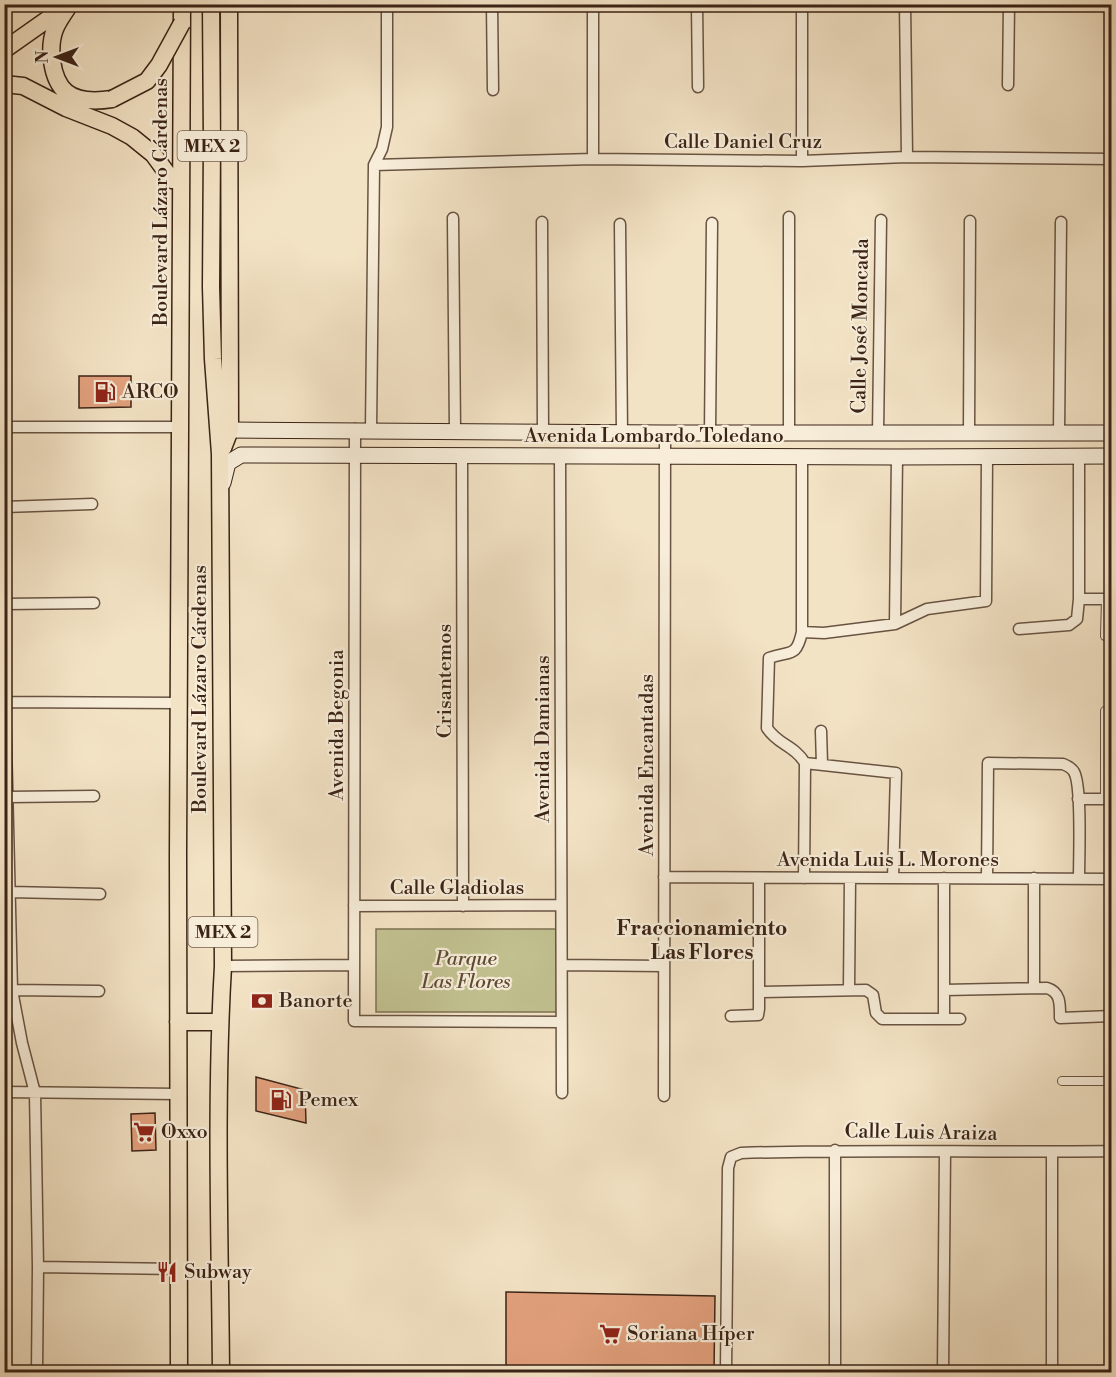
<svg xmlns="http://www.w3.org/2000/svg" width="1116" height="1377" font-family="'Libre Bodoni',serif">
  <rect width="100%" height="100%" fill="#f3e3c5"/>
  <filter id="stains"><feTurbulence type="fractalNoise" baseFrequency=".00333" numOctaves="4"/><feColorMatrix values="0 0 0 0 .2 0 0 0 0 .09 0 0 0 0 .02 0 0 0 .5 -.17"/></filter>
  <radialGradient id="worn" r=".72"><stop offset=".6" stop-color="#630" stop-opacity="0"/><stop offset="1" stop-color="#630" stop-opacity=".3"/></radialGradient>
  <!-- green -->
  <path fill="#c2c190" stroke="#7e7253" stroke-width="1.5" d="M376 929H557V1012H376Z"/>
  <!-- building -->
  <path fill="#e3a17d" stroke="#3b2316" stroke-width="1.5" d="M79 376H131V407L79 408Z
    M256 1077 305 1090 306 1123 256 1111Z
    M155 1113 156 1150 132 1151 131 1114Z
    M506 1292 715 1296 714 1372H506Z"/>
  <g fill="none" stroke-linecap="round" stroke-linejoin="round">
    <defs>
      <path id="pedestrian" d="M1105 636 1106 599
        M1105 799V711
        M1062 1081H1112"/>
      <path id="minor" d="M492 4 493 90
        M697 4 698 87
        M802 4V161
        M905 4 907 157
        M1008 85 1009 4
        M593 159V4
        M1111 159 1112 123
        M374 165 593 159 802 161 907 157 1112 159
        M789 217V433
        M453 218 455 431
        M542 222 543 432
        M620 224 622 433
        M4 427H174
        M355 429 354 1021 561 1022
        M371 430 374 165 382 149 387 127V4
        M710 433 712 223
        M878 433 881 220
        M969 433 970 221
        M1059 433 1061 222
        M462 456 463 906
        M560 456 562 1093
        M802 457V632C796 659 790 650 769 658L767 728C778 745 794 745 805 763L804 878
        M4 507 92 504
        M4 564 5 702 12 990 22 1043 35 1093 38 1267 37 1372
        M1079 599H1112
        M5 604 94 603
        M895 624 897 457
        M1019 629 1069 625 1077 619 1079 599V457
        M802 632 824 633 895 624 927 609 986 601 987 457
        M4 702 178 703
        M821 731 822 764
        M805 763 896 773 893 878
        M8 797 94 796
        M1078 799H1112
        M664 877 1112 879
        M944 878V1019
        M987 878 988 763 1063 764C1068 766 1072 768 1074 772 1082 785 1079 859 1079 878
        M10 892 100 894
        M354 906 561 905
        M562 965 663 966
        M223 966 354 965
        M1034 988V878
        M12 990 99 991
        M849 990 850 878
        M944 990 1047 988C1061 992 1060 1005 1060 1018L1112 1016
        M760 992 866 990 873 995 876 1013 882 1019H960
        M731 1016 758 1015 759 1009V878
        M4 1092 178 1094
        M664 1096 665 433
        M835 1150V1372
        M1052 1152V1372
        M38 1267 178 1269
        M726 1372 728 1168 731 1157 741 1153C864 1149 988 1153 1112 1151
        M943 1372 945 1152"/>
      <path id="secondary" d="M230 430 665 433H1112
        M223 483 228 463 241 455 897 457 1112 456"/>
      <path id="trunk" d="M70 4C65 12 58 21 55 29 48 47 51 79 66 92 78 102 99 101 112 99
        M211 4 212 144 211 287 213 359 220 454 223 966C215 1102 220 1237 221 1372
        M4 50 65 7
        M4 84 23 86 66 108 112 126 132 137 153 154 172 180
        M223 448 230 430 229 4
        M178 1022H219
        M179 1372 178 856 182 4"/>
    </defs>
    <!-- pedestrian casing -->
    <use href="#pedestrian" stroke="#695342" stroke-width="10"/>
    <!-- minor casing -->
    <use href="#minor" stroke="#695342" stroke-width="13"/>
    <!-- secondary casing -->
    <use href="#secondary" stroke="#3b2316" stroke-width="17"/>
    <!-- trunk casing -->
    <use href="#trunk" stroke="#3b2316" stroke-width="19"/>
    <!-- pedestrian -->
    <use href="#pedestrian" stroke="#f7edd9" stroke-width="8"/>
    <!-- minor -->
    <use href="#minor" stroke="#f7edd9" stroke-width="10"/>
    <!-- secondary -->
    <use href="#secondary" stroke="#f7edd9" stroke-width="15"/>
    <!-- trunk -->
    <use href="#trunk" stroke="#f3e3c5" stroke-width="16"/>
    <defs>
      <path id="trunk-bridge" d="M112 99 147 81 159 65 182 23"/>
    </defs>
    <!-- trunk-bridge casing -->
    <use href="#trunk-bridge" stroke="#3b2316" stroke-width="19" stroke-linecap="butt"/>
    <!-- trunk-bridge -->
    <use href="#trunk-bridge" stroke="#f3e3c5" stroke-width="16"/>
  </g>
  <!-- icons -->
  <defs>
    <symbol id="fuel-bare" viewBox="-9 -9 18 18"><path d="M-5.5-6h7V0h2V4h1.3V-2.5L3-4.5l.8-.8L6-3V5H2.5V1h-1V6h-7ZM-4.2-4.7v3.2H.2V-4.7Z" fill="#8f2418" stroke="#f7edd9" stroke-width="2.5" paint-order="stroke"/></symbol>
    <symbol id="bank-bare" viewBox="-9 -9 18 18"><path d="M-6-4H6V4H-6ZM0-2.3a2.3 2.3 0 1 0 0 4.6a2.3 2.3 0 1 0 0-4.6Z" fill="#8f2418" stroke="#f7edd9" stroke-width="2.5" paint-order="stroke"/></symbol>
    <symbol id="supermarket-bare" viewBox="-9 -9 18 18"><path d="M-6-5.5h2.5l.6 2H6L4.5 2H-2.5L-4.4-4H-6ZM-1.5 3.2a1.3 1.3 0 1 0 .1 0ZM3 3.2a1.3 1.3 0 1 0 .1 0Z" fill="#8f2418" stroke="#f7edd9" stroke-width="2.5" paint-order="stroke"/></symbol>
    <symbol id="restaurant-bare" viewBox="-9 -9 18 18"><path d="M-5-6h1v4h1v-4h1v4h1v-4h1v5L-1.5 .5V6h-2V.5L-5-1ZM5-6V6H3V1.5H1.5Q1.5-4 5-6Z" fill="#8f2418" stroke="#f7edd9" stroke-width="2.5" paint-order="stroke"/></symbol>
  </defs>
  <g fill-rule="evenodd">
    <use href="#fuel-bare" x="90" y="377" width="30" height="30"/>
    <use href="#bank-bare" x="247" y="986" width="30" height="30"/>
    <use href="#fuel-bare" x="266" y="1085" width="30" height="30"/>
    <use href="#supermarket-bare" x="129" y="1117" width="30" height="30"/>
    <use href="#restaurant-bare" x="152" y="1257" width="30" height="30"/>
    <use href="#supermarket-bare" x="595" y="1319" width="30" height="30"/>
  </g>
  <g text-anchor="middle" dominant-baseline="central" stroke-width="4.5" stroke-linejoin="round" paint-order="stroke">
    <!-- shield labels -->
    <g fill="#f7edd9" stroke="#736050" stroke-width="1.5">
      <rect x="177.5" y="131" width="69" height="30" rx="4.5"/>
      <rect x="188.5" y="917" width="69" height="30" rx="4.5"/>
    </g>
    <g font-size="18" font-weight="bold" fill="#3b2316">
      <text x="212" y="146">MEX 2</text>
      <text x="223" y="932">MEX 2</text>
    </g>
    <!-- street labels -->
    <g font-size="20" fill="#3b2316" stroke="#f7edd9">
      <text x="743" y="142">Calle Daniel Cruz</text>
      <text transform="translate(161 202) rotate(-90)">Boulevard Lázaro Cárdenas</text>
      <text transform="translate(861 326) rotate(-89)">Calle José Moncada</text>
      <text x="654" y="436">Avenida Lombardo Toledano</text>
      <text transform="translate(445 681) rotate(-90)">Crisantemos</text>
      <text transform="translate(200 689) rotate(-90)">Boulevard Lázaro Cárdenas</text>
      <text transform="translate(337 725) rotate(-90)">Avenida Begonia</text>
      <text transform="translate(543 739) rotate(-90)">Avenida Damianas</text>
      <text transform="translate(647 765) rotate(-90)">Avenida Encantadas</text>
      <text x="888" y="860">Avenida Luis L. Morones</text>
      <text x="457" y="888">Calle Gladiolas</text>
      <text transform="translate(921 1133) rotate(1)">Calle Luis Araiza</text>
    </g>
    <!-- poi labels -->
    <g font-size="20" fill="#3b2316" stroke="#f7edd9" text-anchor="start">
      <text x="122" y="392">ARCO</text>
      <text x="279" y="1001">Banorte</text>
      <text x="298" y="1100">Pemex</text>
      <text x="161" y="1132">Oxxo</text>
      <text x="184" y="1272">Subway</text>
      <text x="627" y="1334">Soriana Híper</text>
    </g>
    <!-- park labels -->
    <g font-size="20" font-style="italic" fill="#5d4a34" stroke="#f7edd9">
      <text x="466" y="959">Parque<tspan x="466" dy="23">Las Flores</tspan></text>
    </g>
    <!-- neighbourhood labels -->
    <g font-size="21" font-weight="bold" fill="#3b2316" stroke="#f7edd9">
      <text x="702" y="929">Fraccionamiento<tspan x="702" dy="24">Las Flores</tspan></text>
    </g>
  </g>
  <!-- margin -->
  <rect width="1116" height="1377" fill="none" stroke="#f3e3c5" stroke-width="24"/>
  <rect x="6" y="6" width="1104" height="1365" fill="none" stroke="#3b2316" stroke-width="3"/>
  <rect x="12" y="12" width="1092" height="1353" fill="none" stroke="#3b2316" stroke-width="1.5"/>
  <!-- north arrow -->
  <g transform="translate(57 57) rotate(270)" stroke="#f7edd9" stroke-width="4.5" paint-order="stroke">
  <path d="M0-4.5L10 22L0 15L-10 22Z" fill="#3b2316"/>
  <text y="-9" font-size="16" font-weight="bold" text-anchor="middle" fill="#3b2316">N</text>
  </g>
  <rect width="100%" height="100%" filter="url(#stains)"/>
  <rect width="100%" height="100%" fill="url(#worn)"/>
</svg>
